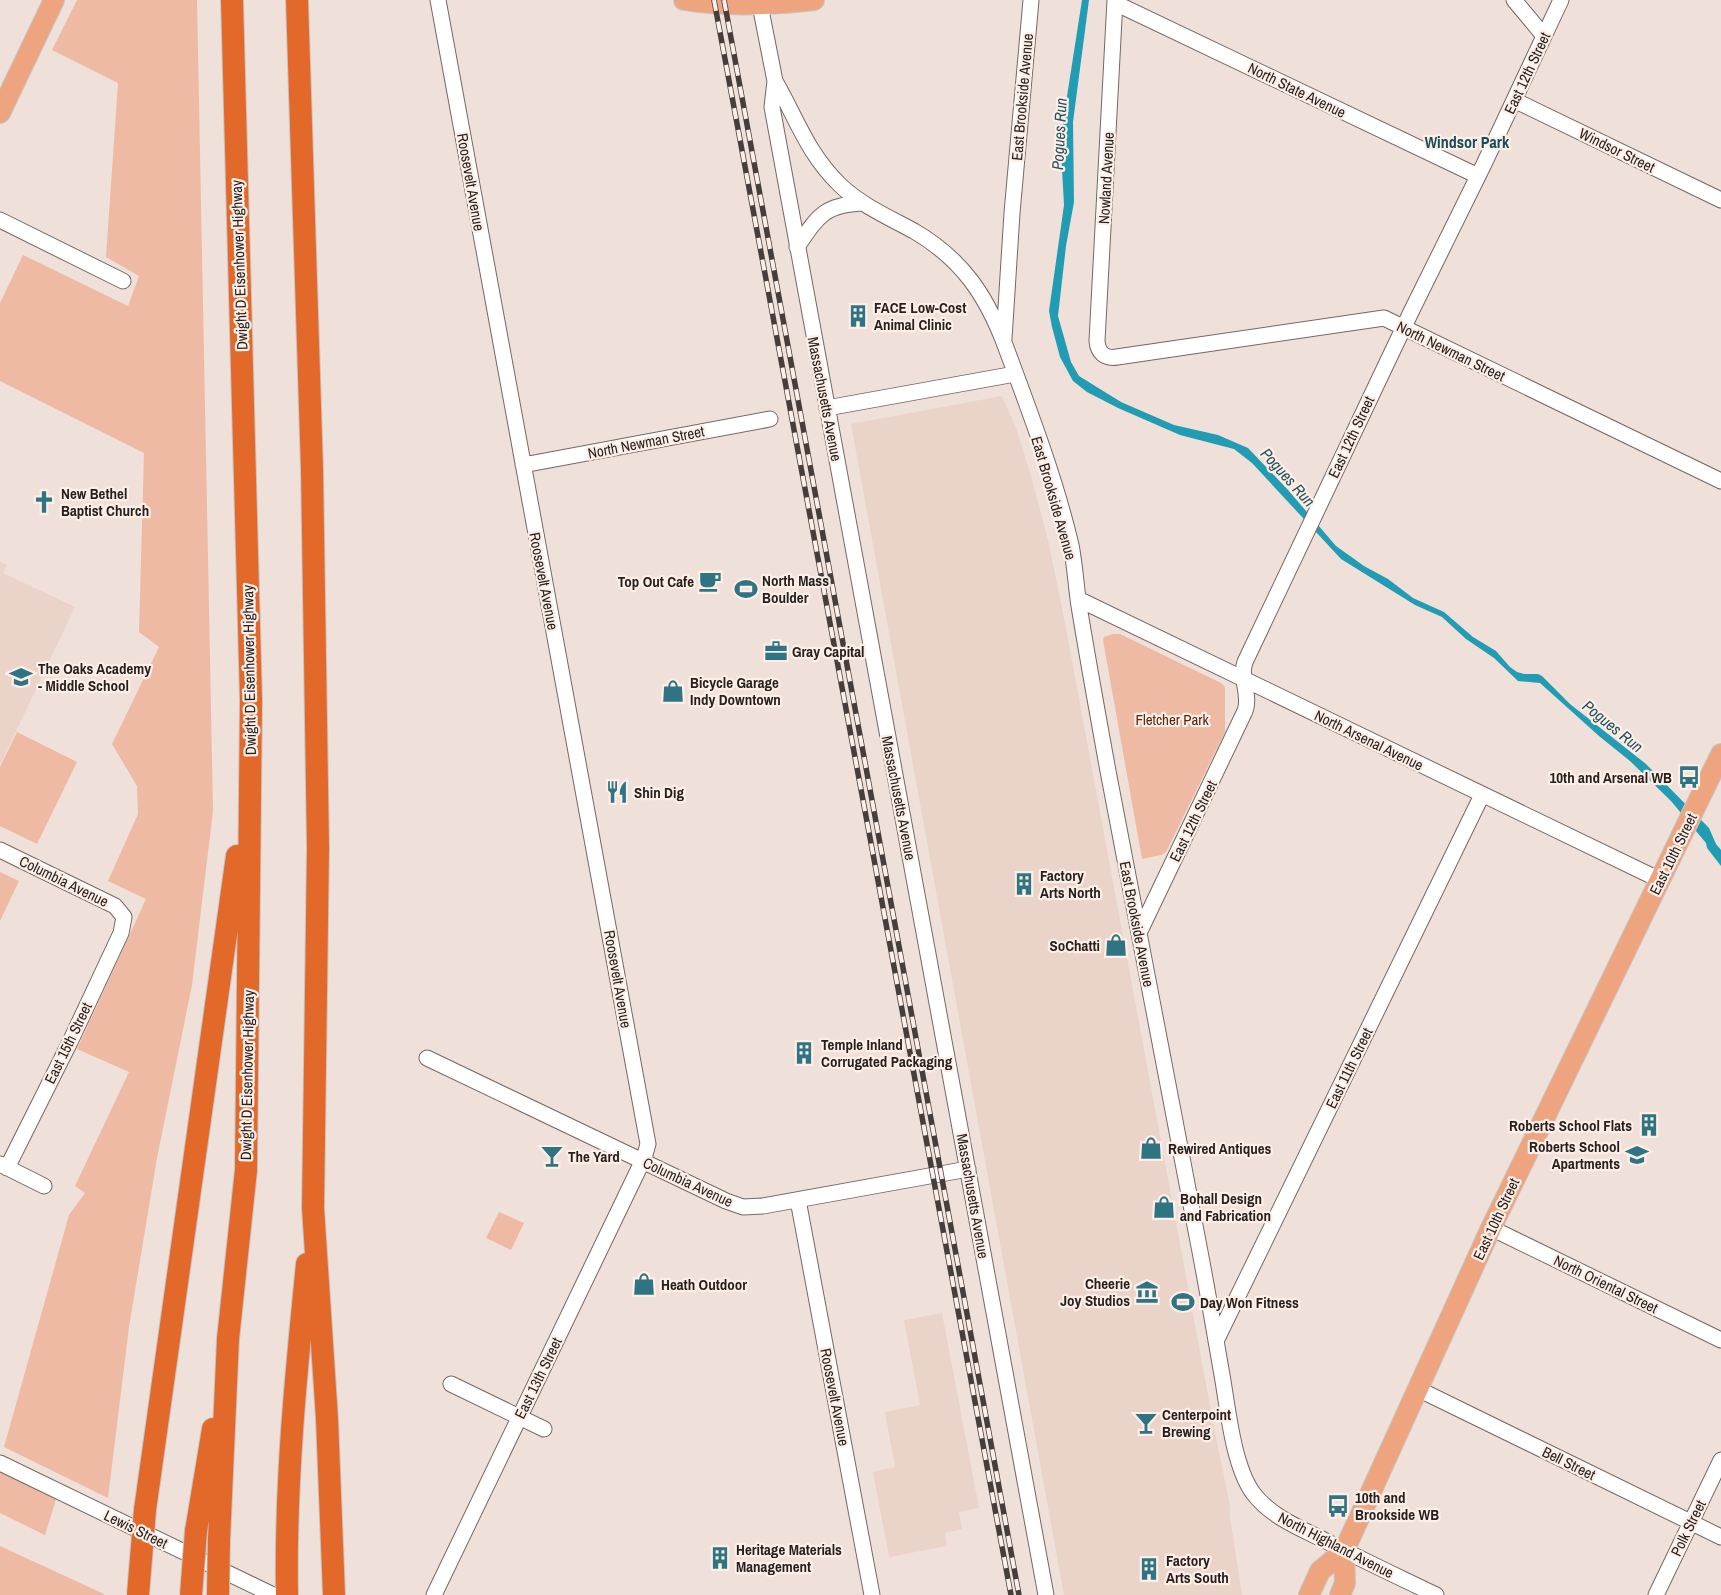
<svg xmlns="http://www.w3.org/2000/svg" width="1721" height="1595" font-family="'Archivo Narrow',sans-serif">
  <rect width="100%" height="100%" fill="#efe0da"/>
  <!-- built -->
  <path fill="#ead3c9" d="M1002 396 1016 428 1031 476 1048 540 1065 623 1215 1433 1230 1506V1517L1242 1595H1064L851 424Z
    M0 562 7 565 3 573 75 607 0 765Z
    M942 1313 979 1508 959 1512 962 1529 945 1533 947 1546 889 1557 873 1472 895 1467 885 1412 920 1405 904 1320Z"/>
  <!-- green -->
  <path fill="#eebaa3" d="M77 0H197L213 811 192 985 157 1158 129 1327 108 1498 4 1447 69 1215 85 1193 75 1186 129 1072 77 1049 146 899 108 881 138 814 137 786 112 744 159 647 139 632 144 453 0 381V303L23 255 128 306 139 276 106 257 118 83 52 50Z
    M1113 634H1120L1221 683 1225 687V732L1166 852 1161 855 1142 859 1103 640 1104 637Z
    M17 732 77 762 37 844 0 826V767Z
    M0 872 19 881 0 921Z
    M499 1212 524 1223 511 1250 486 1238Z
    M0 1469 57 1496 45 1535 0 1513Z
    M0 1546 104 1594V1595H0Z"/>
  <!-- water -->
  <path fill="#229cb3" d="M1082 0H1089L1073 122 1074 202 1066 246 1058 316 1071 362 1079 376 1121 402 1174 425 1218 435 1248 448 1288 490 1336 546 1364 566 1388 579 1413 598 1444 612 1473 637 1496 651 1510 667 1517 672 1524 674H1538L1542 676 1570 704 1646 764 1709 828 1716 844 1721 850V866L1707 848 1706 843 1671 801 1630 761 1599 736 1540 683 1518 681 1494 658 1466 639 1442 617 1415 605 1341 559 1252 463 1234 449 1180 435 1118 408 1087 392 1073 381 1060 357 1052 327 1049 311 1064 205 1061 151 1063 122Z"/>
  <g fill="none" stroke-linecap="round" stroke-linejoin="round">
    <defs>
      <path id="minor" d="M759 0 775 81 772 107 1046 1595
        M1115 0 1097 341C1098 353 1105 359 1117 357L1384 318 1721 481
        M1514 0 1544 36
        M1115 3 1478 176
        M775 81C797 119 807 153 840 185 861 205 888 217 914 231 962 259 986 295 1005 345 1029 410 1055 477 1071 545 1075 565 1076 586 1079 606 1088 661 1098 716 1108 771 1137 926 1168 1081 1197 1236 1206 1282 1214 1329 1222 1375 1228 1409 1233 1465 1253 1493 1271 1517 1300 1528 1326 1541 1362 1560 1399 1577 1436 1595
        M1514 100 1721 200
        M0 220 123 281
        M797 247C818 216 824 205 862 203
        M1004 339 1012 213 1031 0
        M827 408 1015 374
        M523 465 770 419
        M1078 599 1660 880
        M0 850 115 906 124 917 121 933 70 1042 7 1168
        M1139 933 1245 711C1251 695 1239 678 1245 662L1411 312 1484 164 1561 0
        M427 1058 726 1201 743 1207 763 1206 968 1169
        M0 1164 44 1186
        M798 1200 872 1595
        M1491 1228 1721 1340
        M1216 1341 1482 795
        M451 1384 544 1429
        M1418 1389 1721 1537
        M0 1463 273 1595
        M434 1595 644 1158 648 1144 438 0
        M1656 1595 1721 1460"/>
      <path id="major" d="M684 0C727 7 771 5 814 0
        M0 113 54 0
        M1309 1595 1320 1571 1344 1551
        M1340 1595 1345 1583 1344 1551 1360 1516 1491 1228 1721 754"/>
      <path id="highway" d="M297 0 312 469 318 848 313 1208 327 1419 334 1595
        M145 1510 237 856
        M196 1531 213 1429
        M219 1540 228 1339 246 1170 251 700 232 0
        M287 1595C285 1484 296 1374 307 1264"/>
    </defs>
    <!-- minor casing -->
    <use href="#minor" stroke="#756863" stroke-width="17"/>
    <!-- major casing -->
    <use href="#major" stroke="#c6c5c4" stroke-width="22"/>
    <!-- highway casing -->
    <use href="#highway" stroke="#c6c5c4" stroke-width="24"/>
    <!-- minor -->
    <use href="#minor" stroke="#fff" stroke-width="15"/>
    <!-- major -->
    <use href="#major" stroke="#eea57f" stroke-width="20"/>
    <!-- highway -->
    <use href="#highway" stroke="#e3692a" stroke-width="22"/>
    <defs>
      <path id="rail" d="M714 0 1011 1595
        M724 0 1019 1595"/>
    </defs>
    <!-- rail casing -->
    <use href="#rail" stroke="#463e3c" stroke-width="5.5"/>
    <!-- rail -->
    <use href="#rail" stroke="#fdeee7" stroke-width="4" stroke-dasharray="11" stroke-linecap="butt"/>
    <defs>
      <path id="highway-bridge" d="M138 1595 145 1510
        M191 1595 196 1531
        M218 1595 219 1540"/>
    </defs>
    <!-- highway-bridge casing -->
    <use href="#highway-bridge" stroke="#c6c5c4" stroke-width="24" stroke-linecap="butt"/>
    <!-- highway-bridge -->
    <use href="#highway-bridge" stroke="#e3692a" stroke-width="22"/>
  </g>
  <!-- icons -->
  <defs>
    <symbol id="building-bare" viewBox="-9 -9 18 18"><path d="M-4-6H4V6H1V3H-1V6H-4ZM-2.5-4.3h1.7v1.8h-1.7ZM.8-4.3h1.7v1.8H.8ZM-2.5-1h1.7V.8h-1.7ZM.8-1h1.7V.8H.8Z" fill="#2f7483" stroke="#fdeee7" stroke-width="2.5" paint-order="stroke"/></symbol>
    <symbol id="church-bare" viewBox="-9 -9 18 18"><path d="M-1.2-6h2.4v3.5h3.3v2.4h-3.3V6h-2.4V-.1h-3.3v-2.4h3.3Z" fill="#2f7483" stroke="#fdeee7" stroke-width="2.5" paint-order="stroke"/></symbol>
    <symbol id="cafe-bare" viewBox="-9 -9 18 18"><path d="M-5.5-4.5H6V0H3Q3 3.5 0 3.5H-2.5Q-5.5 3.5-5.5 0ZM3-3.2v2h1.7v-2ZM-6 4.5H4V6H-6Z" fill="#2f7483" stroke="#fdeee7" stroke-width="2.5" paint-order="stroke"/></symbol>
    <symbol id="stadium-bare" viewBox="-9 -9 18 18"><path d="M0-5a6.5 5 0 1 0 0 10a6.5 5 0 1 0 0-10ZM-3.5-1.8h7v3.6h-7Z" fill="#2f7483" stroke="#fdeee7" stroke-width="2.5" paint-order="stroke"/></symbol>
    <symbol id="office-bare" viewBox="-9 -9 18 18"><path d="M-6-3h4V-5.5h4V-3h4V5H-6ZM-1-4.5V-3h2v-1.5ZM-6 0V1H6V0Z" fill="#2f7483" stroke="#fdeee7" stroke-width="2.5" paint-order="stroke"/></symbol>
    <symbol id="school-bare" viewBox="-9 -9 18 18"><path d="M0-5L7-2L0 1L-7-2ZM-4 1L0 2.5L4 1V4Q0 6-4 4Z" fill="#2f7483" stroke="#fdeee7" stroke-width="2.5" paint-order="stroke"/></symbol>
    <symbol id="shop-bare" viewBox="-9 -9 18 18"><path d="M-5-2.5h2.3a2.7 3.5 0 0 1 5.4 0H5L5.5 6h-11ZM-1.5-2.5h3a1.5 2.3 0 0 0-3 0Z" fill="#2f7483" stroke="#fdeee7" stroke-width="2.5" paint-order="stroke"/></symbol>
    <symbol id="bus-bare" viewBox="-9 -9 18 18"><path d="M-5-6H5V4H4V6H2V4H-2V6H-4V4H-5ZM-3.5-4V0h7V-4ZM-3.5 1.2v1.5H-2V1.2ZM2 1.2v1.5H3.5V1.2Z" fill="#2f7483" stroke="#fdeee7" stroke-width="2.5" paint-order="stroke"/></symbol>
    <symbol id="restaurant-bare" viewBox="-9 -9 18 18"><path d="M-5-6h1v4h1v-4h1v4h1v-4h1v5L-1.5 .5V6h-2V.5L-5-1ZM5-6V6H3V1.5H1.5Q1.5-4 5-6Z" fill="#2f7483" stroke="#fdeee7" stroke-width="2.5" paint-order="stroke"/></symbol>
    <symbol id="bar-bare" viewBox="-9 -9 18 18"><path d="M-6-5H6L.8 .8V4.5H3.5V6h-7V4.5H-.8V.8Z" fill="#2f7483" stroke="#fdeee7" stroke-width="2.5" paint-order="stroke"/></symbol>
    <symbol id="museum-bare" viewBox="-9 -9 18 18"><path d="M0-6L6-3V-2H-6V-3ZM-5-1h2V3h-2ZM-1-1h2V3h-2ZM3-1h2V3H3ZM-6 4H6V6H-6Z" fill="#2f7483" stroke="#fdeee7" stroke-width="2.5" paint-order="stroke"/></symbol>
  </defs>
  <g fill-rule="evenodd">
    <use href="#building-bare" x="842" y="300" width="32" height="32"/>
    <use href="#church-bare" x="28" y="486" width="32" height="32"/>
    <use href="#cafe-bare" x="694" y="565" width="32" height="32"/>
    <use href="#stadium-bare" x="730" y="573" width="32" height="32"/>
    <use href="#office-bare" x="760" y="635" width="32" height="32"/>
    <use href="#school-bare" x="5" y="661" width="32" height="32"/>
    <use href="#shop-bare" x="657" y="675" width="32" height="32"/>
    <use href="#bus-bare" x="1673" y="761" width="32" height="32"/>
    <use href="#restaurant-bare" x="601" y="776" width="32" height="32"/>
    <use href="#building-bare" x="1008" y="868" width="32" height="32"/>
    <use href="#shop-bare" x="1100" y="929" width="32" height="32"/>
    <use href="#building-bare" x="788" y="1037" width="32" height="32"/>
    <use href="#building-bare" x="1633" y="1109" width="32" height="32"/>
    <use href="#shop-bare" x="1135" y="1132" width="32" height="32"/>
    <use href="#school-bare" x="1621" y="1139" width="32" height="32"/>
    <use href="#bar-bare" x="536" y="1140" width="32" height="32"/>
    <use href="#shop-bare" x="1148" y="1191" width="32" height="32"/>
    <use href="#shop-bare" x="628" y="1268" width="32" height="32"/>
    <use href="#museum-bare" x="1131" y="1276" width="32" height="32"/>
    <use href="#stadium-bare" x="1167" y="1286" width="32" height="32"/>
    <use href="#bar-bare" x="1130" y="1407" width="32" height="32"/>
    <use href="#bus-bare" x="1322" y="1490" width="32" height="32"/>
    <use href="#building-bare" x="704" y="1542" width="32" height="32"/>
    <use href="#building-bare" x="1133" y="1553" width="32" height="32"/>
  </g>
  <g text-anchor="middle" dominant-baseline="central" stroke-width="4.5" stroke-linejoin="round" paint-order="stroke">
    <!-- street labels -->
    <g font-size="15" fill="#251f1d" stroke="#fdeee7">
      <text transform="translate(1527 73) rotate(-65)">East 12th Street</text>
      <text transform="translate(1297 90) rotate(26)">North State Avenue</text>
      <text transform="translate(1022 97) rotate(-85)">East Brookside Avenue</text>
      <text transform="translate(1617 150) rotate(26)">Windsor Street</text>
      <text transform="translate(1106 178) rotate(-87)">Nowland Avenue</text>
      <text transform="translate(471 182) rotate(80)">Roosevelt Avenue</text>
      <text transform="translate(239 265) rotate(-92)">Dwight D Eisenhower Highway</text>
      <text transform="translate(1451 351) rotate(26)">North Newman Street</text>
      <text transform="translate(825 399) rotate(79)">Massachusetts Avenue</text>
      <text transform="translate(1351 437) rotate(-65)">East 12th Street</text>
      <text transform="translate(646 442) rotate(-11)">North Newman Street</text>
      <text transform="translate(1054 498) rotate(74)">East Brookside Avenue</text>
      <text transform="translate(544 581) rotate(79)">Roosevelt Avenue</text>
      <text transform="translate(249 670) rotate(-91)">Dwight D Eisenhower Highway</text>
      <text transform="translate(1369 740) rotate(26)">North Arsenal Avenue</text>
      <text transform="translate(899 798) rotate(79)">Massachusetts Avenue</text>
      <text transform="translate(1193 821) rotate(-64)">East 12th Street</text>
      <text transform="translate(1673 854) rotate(-64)">East 10th Street</text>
      <text transform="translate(64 881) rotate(26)">Columbia Avenue</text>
      <text transform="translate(1137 924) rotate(79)">East Brookside Avenue</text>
      <text transform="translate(618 979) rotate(80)">Roosevelt Avenue</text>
      <text transform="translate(68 1043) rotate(-64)">East 15th Street</text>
      <text transform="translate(1349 1068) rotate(-64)">East 11th Street</text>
      <text transform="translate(247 1075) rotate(-89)">Dwight D Eisenhower Highway</text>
      <text transform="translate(688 1182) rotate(25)">Columbia Avenue</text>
      <text transform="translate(973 1196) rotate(80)">Massachusetts Avenue</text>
      <text transform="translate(1496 1219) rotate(-65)">East 10th Street</text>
      <text transform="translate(1606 1284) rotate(26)">North Oriental Street</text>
      <text transform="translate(538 1378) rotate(-64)">East 13th Street</text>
      <text transform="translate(835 1397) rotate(79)">Roosevelt Avenue</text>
      <text transform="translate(1569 1463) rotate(26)">Bell Street</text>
      <text transform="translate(1688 1528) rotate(-64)">Polk Street</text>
      <text transform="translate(136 1529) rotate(26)">Lewis Street</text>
      <text transform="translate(1336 1545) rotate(27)">North Highland Avenue</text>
    </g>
    <!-- poi labels -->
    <g font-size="15" font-weight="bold" fill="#251f1d" stroke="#fdeee7" text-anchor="start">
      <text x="874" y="307">FACE Low-Cost<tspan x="874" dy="17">Animal Clinic</tspan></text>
      <text x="61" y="493">New Bethel<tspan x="61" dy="17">Baptist Church</tspan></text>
      <text x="762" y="580">North Mass<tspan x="762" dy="17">Boulder</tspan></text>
      <text x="694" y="581" text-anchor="end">Top Out Cafe</text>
      <text x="792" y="651">Gray Capital</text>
      <text x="38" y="668">The Oaks Academy<tspan x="38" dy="17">- Middle School</tspan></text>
      <text x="690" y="682">Bicycle Garage<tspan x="690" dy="17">Indy Downtown</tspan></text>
      <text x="1672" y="777" text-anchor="end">10th and Arsenal WB</text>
      <text x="634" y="792">Shin Dig</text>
      <text x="1040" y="875">Factory<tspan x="1040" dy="17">Arts North</tspan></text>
      <text x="1100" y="945" text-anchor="end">SoChatti</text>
      <text x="821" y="1044">Temple Inland<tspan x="821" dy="17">Corrugated Packaging</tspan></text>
      <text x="1632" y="1125" text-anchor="end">Roberts School Flats</text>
      <text x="1620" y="1146" text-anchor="end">Roberts School<tspan x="1620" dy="17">Apartments</tspan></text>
      <text x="1168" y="1148">Rewired Antiques</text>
      <text x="568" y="1156">The Yard</text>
      <text x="1180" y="1198">Bohall Design<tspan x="1180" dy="17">and Fabrication</tspan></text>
      <text x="1130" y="1283" text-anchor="end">Cheerie<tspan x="1130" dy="17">Joy Studios</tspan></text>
      <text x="661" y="1284">Heath Outdoor</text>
      <text x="1200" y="1302">Day Won Fitness</text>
      <text x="1162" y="1414">Centerpoint<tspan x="1162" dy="17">Brewing</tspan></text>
      <text x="1355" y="1497">10th and<tspan x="1355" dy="17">Brookside WB</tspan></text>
      <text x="736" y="1549">Heritage Materials<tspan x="736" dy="17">Management</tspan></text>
      <text x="1166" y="1560">Factory<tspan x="1166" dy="17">Arts South</tspan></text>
    </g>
    <!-- park labels -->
    <g font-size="15" fill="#58260e" stroke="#fdeee7">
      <text x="1172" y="719">Fletcher Park</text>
    </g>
    <!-- water labels -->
    <g font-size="16" font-style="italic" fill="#23535d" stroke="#fdeee7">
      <text transform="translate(1059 134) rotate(-87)">Pogues Run</text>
      <text transform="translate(1288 477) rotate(48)">Pogues Run</text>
      <text transform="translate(1613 726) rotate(39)">Pogues Run</text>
    </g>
    <!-- neighbourhood labels -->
    <g font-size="16" font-weight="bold" fill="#154e59" stroke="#fdeee7">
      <text x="1467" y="142">Windsor Park</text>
    </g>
  </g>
</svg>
